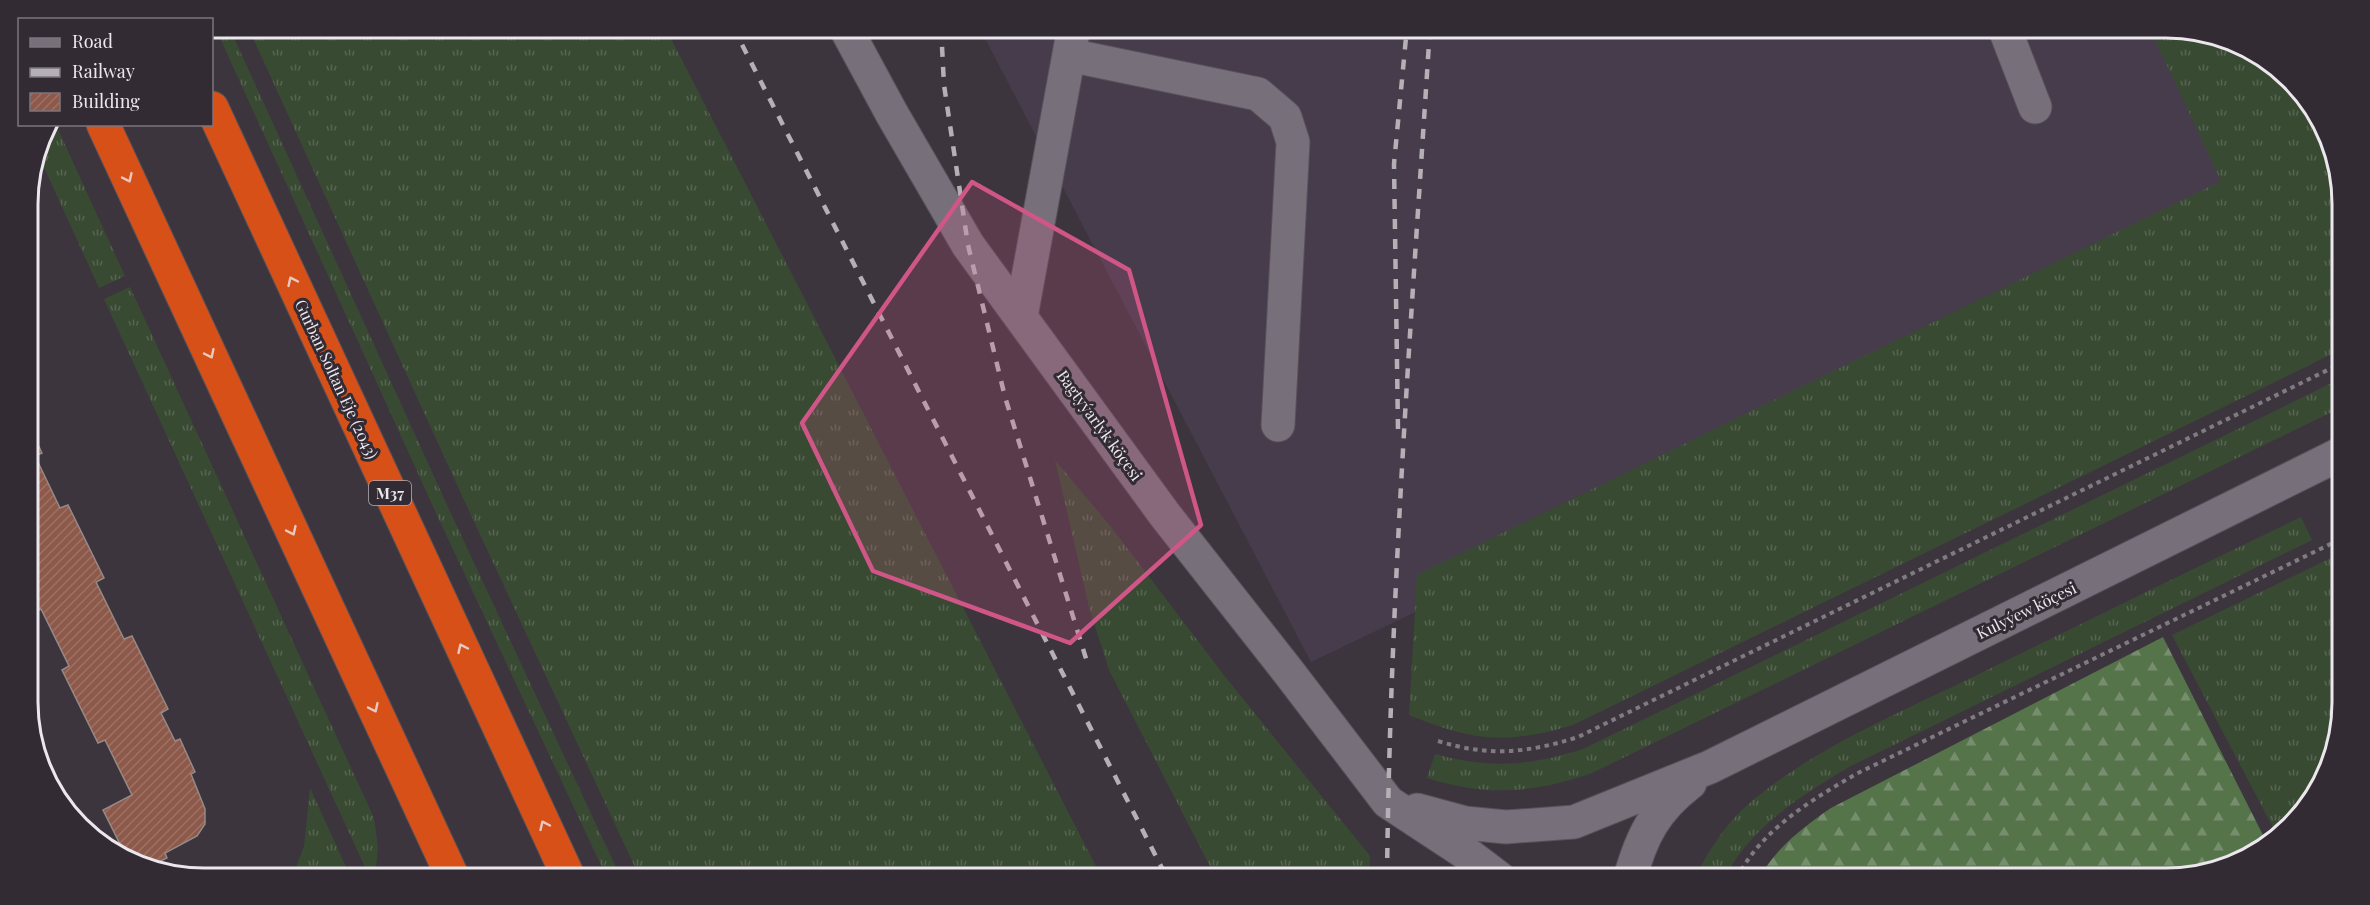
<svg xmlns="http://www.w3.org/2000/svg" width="2370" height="905" font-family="'Playfair Display',serif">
  <defs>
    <pattern id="grass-tufts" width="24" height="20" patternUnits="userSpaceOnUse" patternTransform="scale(1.5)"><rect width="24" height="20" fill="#394a33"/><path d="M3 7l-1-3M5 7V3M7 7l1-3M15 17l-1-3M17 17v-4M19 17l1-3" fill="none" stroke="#566451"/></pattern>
    <pattern id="forest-firs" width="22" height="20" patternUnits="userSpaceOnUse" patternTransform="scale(1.5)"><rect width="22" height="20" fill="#55744a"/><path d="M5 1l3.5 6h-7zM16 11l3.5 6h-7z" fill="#768e6d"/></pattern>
    <pattern id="building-hatch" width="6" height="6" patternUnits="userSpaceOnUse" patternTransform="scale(1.5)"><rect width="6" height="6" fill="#8d594a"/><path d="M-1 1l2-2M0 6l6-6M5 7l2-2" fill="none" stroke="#9d7164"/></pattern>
  </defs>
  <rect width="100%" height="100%" fill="#3c353e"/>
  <!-- built -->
  <path fill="#473c4b" d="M979 27H2154L2246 214 1311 662Z"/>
  <!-- grass -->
  <path fill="url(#grass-tufts)" d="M215 27H229L448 507 621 878H607L436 513Z
    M248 27H665L1102 878H640L464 500Z
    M2149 27H2167L2224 36 2299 87 2341 180 2342 349 1573 725C1506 745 1473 741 1409 715L1417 575 2221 181Z
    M45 125H56L125 276 99 288 38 154Z
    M130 287 374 818 378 847 375 878H370L104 299Z
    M2342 378V407L1592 773C1534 793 1487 797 1427 778L1435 754C1489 769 1529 766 1583 749Z
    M1055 460 1112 528 1223 674 1370 856V878H1216L1109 670 1089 607Z
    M2301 517 2312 540 1849 767C1798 798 1754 824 1724 878H1695C1709 849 1727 822 1752 801 1818 746 1901 712 1977 675 2085 622 2193 569 2301 517Z
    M2343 552V701L2334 759 2307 809 2278 837 2172 635Z
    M310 788 351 878H292L304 846Z"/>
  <!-- forest -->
  <path fill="url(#forest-firs)" d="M2163 637 2268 845 2224 869 2178 878H1759C1777 847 1802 828 1831 808Z"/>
  <!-- building -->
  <path fill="url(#building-hatch)" stroke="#978985" stroke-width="1.5" d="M29 425 42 453 35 456 60 508 68 505 104 578 96 582 124 639 132 636 168 709 161 713 175 741 180 739 195 772 191 774 205 809V824L197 836 165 853 167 858 146 868 125 854 103 810 132 795 105 740 98 743 62 670 69 666 41 609 34 612 30 604Z"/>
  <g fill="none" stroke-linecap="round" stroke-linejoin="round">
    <defs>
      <path id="minor" d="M845 27 892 114 968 245 1165 515 1287 670 1388 802 1470 856 1499 878
        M2004 27 2035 107
        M1069 55 1258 94 1285 117 1293 142 1278 425
        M1021 316 1074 27
        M1417 810 1465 823 1506 827 1574 822 1710 767 2342 453
        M1630 878C1642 835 1655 810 1690 783"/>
      <path id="highway" d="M212 108 569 878
        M103 124 453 878"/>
    </defs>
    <!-- minor casing -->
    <use href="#minor" stroke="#575159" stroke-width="35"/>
    <!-- highway casing -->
    <use href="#highway" stroke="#575159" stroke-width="35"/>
    <!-- path -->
    <path stroke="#807a82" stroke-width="4" stroke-dasharray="4.5 4.5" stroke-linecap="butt" d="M1438 741C1489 757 1528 753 1578 737L2342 363
      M1737 878C1762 829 1810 801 1856 774L2343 538"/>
    <!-- minor -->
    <use href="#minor" stroke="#776f79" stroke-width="33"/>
    <!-- highway -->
    <use href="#highway" stroke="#d65018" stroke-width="33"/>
    <!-- rail -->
    <path stroke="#b5afb6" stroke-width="4.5" stroke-dasharray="10 10" stroke-linecap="butt" d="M733 27 1167 878
      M941 27 944 85 968 245 1005 397 1088 665
      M1398 429 1394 164 1407 27
      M1387 878C1390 594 1412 310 1430 27"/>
  </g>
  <!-- one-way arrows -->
  <defs><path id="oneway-chevron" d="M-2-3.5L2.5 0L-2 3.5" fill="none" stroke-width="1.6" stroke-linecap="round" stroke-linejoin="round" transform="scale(1.5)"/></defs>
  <g stroke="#e8c9c2">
    <use href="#oneway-chevron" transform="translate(128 178) rotate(65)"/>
    <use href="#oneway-chevron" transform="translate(292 281) rotate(-115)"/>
    <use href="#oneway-chevron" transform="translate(210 354) rotate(65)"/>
    <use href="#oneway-chevron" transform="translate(292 531) rotate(65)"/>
    <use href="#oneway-chevron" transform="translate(462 648) rotate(-115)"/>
    <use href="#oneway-chevron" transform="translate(374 708) rotate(65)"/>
    <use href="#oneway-chevron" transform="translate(544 825) rotate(-115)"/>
  </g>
  <!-- marked area -->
  <path fill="#cf5687" fill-opacity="0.2" stroke="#cf5687" stroke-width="4.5" stroke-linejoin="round" d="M972 182 1129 270 1201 525 1070 643 873 571 802 423Z"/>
  <g text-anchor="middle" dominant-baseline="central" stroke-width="6" stroke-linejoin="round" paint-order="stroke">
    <!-- shield labels -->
    <rect fill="#322b34" stroke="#b4afb6" stroke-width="1.5" x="369" y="481" width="42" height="24" rx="4.5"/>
    <g font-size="15" font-weight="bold" fill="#ece7ed">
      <text x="390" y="493">M37</text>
    </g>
    <!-- street labels -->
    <g font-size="16" fill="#ece7ed" stroke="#322b34">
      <text transform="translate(337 379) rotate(65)">Gurban Soltan Eje (2043)</text>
      <text transform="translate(1100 425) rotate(54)">Bagtyýarlyk köçesi</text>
      <text transform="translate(2026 610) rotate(-26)">Kulyýew köçesi</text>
    </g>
  </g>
  <!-- crop -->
  <path d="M0 0H2370V905H0ZM204 38H2166A166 166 0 0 1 2332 204V702A166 166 0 0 1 2166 868H204A166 166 0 0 1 38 702V204A166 166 0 0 1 204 38Z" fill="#322b34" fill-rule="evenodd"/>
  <path fill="none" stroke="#ece7ed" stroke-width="3" d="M204 38H2166A166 166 0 0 1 2332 204V702A166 166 0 0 1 2166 868H204A166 166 0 0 1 38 702V204A166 166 0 0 1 204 38Z"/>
  <!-- legend -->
  <rect x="18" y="18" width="195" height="108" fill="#322b34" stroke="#7c767e" stroke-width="1.5"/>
  <rect x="30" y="38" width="30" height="9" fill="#776f79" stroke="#7c767e" stroke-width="1.5"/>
  <text x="72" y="48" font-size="18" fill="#ece7ed">Road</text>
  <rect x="30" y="68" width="30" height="9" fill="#b5afb6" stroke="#7c767e" stroke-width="1.5"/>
  <text x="72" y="78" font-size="18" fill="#ece7ed">Railway</text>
  <rect x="30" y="93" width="30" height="18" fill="url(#building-hatch)" stroke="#7c767e" stroke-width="1.5"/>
  <text x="72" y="108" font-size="18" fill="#ece7ed">Building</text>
</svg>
